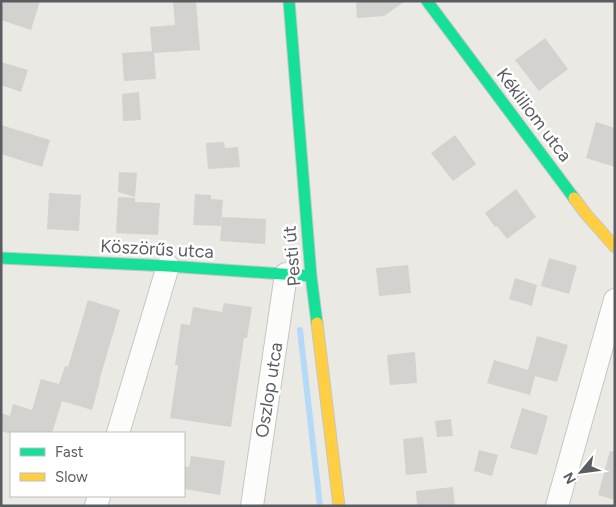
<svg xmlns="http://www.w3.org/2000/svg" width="616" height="507" font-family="Figtree,sans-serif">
  <rect width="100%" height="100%" fill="#eae9e3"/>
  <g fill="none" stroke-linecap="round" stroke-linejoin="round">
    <!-- stream -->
    <path stroke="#b5daf7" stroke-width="6" d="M300 330 320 506"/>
  </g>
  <!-- building -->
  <path fill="#d3d2ce" d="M4 1H40L31 30 1 20V10Z
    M173 1H196L200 50 154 53 156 79 124 81 122 53 152 51 150 27 175 25Z
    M356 1H405L384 16 357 18Z
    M545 38 568 69 539 91 515 60Z
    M1 62 28 70 21 92 1 85Z
    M139 92 141 120 123 121 122 94Z
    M596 122 615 128V167L586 158Z
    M1 125 50 140 42 167 1 154Z
    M455 135 476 164 453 181 431 153Z
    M224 142 225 148 238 147 240 167 208 169 206 143Z
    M119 172 137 173 135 197 118 192Z
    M516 189 536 217 507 239 497 226 495 227 485 213Z
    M49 193 81 195 79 231 47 229Z
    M195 194 211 195V199L223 200 221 226 193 225Z
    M118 197 135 198V202L160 203 158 235 116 233Z
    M222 217 266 219 265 244 220 241Z
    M549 258 577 266 569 294 541 286Z
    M408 265 411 293 379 296 376 268Z
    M515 278 537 285 532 306 509 299Z
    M88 300 120 310 99 381H100L92 410 62 401 52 433H8L1 431V413L10 416 13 404 32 410 41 379 59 384 65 366 68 367Z
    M224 303 252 307 247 338H244L231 427 170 418 178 365H175L181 324 190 325 193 307 222 312Z
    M537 336 568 345 557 382 535 376 530 395 487 383 494 360 528 370Z
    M415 352 417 383 390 385 387 355Z
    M522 408 548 416 537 455 510 448Z
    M451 419 453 436 437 437 435 421Z
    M423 437 427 473 406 475 403 439Z
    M479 450 498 455 492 476 474 471Z
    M610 451 615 452V500L598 495Z
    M191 456 225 461 220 495 184 489V466L189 467Z
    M453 487 455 506H417L416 491Z"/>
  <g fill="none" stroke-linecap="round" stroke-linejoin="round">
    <defs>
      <path id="street" d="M118 433 168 266
        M96 506 99 496
        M252 506 286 274
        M557 506 615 300"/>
      <path id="fast" d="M289 1 311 276 317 323
        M427 1 574 198
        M1 258 168 266 311 276"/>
      <path id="slow" d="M574 198 586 214 615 247
        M317 323 339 506"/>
    </defs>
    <!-- street casing -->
    <use href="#street" stroke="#c6c6c4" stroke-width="24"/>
    <!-- fast casing -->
    <use href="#fast" stroke="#c6c7c5" stroke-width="13"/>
    <!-- slow casing -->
    <use href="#slow" stroke="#c6c7c5" stroke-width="13"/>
    <!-- street -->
    <use href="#street" stroke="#fcfcfb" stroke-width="22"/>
    <!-- fast -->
    <use href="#fast" stroke="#16e098" stroke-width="11"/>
    <!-- slow -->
    <use href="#slow" stroke="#ffcf43" stroke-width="11"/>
  </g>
  <g text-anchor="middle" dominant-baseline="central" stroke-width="5" stroke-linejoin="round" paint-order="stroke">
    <!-- street labels -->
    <g font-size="18" fill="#595d62" stroke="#fff">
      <text transform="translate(534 115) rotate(53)">Kékliliom utca</text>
      <text transform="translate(157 249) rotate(3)">Köszörűs utca</text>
      <text transform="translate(292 256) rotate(-95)">Pesti út</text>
      <text transform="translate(269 390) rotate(-81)">Oszlop utca</text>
    </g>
  </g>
  <!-- border -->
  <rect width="616" height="507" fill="none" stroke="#595d62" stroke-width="5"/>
  <!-- legend -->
  <rect x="10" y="432" width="175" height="65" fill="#ffffff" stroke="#bdbec0"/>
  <rect x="20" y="448" width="25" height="8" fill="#16e098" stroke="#bdbec0"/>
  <text x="55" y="457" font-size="15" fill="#595d62">Fast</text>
  <rect x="20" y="473" width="25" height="8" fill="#ffcf43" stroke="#bdbec0"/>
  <text x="55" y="482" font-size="15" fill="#595d62">Slow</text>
  <!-- north arrow -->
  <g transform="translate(581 472) rotate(241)" stroke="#ffffff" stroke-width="4" paint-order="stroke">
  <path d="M0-4L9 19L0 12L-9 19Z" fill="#595d62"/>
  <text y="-8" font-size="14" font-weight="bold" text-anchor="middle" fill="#595d62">N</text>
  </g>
</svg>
